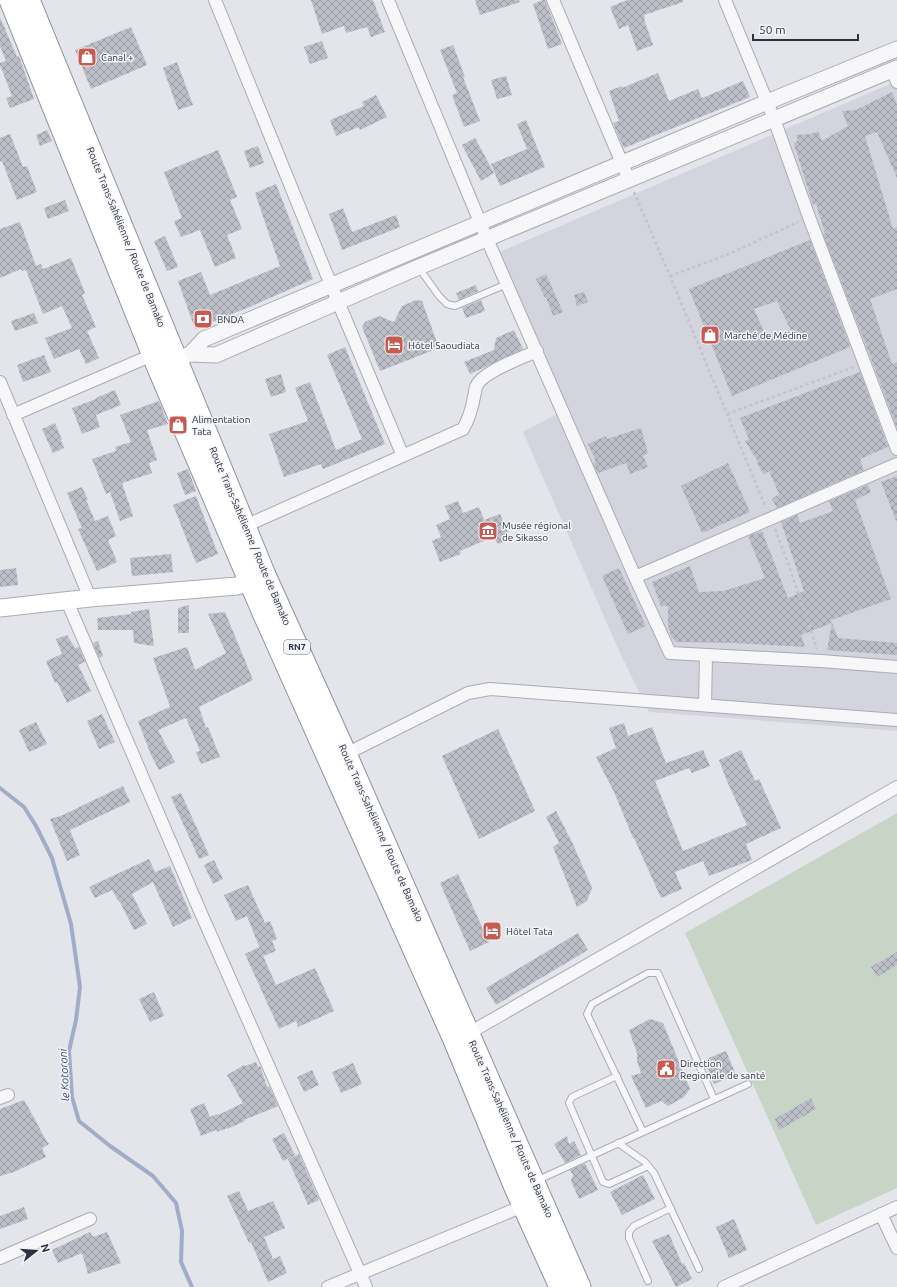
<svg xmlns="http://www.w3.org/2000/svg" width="897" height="1287" font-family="Ubuntu,sans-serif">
  <defs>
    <pattern id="building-cross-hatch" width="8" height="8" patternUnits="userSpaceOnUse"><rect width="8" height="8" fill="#bcbec8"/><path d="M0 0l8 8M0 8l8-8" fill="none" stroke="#999ba4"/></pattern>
  </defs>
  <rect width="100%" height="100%" fill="#e4e5eb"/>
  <!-- built -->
  <path fill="#d3d4dd" d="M897 81V731L649 712 620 653 523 432 557 414 488 257Z"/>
  <!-- green -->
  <path fill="#c7d4c6" d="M897 813V1188L816 1225 685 933Z"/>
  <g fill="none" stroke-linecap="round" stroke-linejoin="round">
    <!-- stream -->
    <path stroke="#a2acc8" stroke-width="4" d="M0 788 24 807 36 826 52 858 71 924 80 987 76 1020 69 1051 72 1097 79 1121 110 1146 153 1176 176 1203 182 1231 181 1262 192 1287"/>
  </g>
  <!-- building -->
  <path fill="url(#building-cross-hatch)" fill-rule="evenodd" d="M311 0H373L385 32 371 37 367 27 346 33 344 26 322 34Z
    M475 0H519L520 2 480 15Z
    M543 0H545L562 44 548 49 533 4Z
    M627 0H683V2L644 15 645 19H644L653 45 637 51 628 25 619 29 610 7Z
    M0 17 17 57 19 56 34 99 10 108 6 98 12 96 0 65V63L6 61 0 46Z
    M131 27 147 65 91 89 75 50Z
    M322 41 328 58 310 64 304 47Z
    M453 45 465 77H463L480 121 464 127 452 95 457 93 440 50Z
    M177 62 193 105 178 110 163 68Z
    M658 73 669 101 698 89 702 98 743 81 750 97 624 148 613 123 619 121 609 91 622 86V88Z
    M506 76 512 95 497 99 491 80Z
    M892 92 897 105V178L877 132 865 136 893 229 897 227V289L870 299 892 364 897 362V428L874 366 823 234 825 233 816 204 813 205 794 144 798 140 796 135 811 134 818 131 822 141 848 126 842 111 856 110Z
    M376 95 387 117 360 130 359 127 336 136 330 120 364 106 362 102Z
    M526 120 545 167 500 186 491 164 527 149 517 124Z
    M47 130 52 141 40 146 36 135Z
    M10 134 23 167 27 166 37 192 17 200 2 161 0 162V138Z
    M475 138 494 173 481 181 462 145Z
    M258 146 264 163 250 168 244 151Z
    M218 150 237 197 230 200 242 229 227 235 236 258 215 267 200 230 181 237 174 221 182 218 164 172Z
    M276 184 313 279 252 306 195 329 178 281 201 272 210 295 280 266 255 193Z
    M65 200 69 211 48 219 44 208Z
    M343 208 352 232 396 215 400 227 342 250 329 214Z
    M20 222 36 266 41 264 43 269 71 258 85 293 82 295 96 327 87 331 99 358 86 364 79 349 54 359 45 338 72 328 62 306 43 314 26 270 22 271 21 269 0 278V229Z
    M165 236 178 267 167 271 154 241Z
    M810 240 850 347 732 396 689 289ZM777 301 791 331 768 340 754 309Z
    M546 274 563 312 553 316 546 297 545 298 536 279Z
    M476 285 478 291 459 300 456 293Z
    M584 292 588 302 577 306 574 295Z
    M416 300 422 301 439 348 380 371 362 327 365 322 379 316 394 322 402 306Z
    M481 300 485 311 466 318 462 308Z
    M34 313 38 323 15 331 11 321Z
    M514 330 523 349 470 374 464 362 494 350 496 338Z
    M345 347 385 444 323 469 321 464 284 477 269 434 308 421 295 388 310 382 336 450 362 439 327 355Z
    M44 355 51 372 23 382 17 365Z
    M860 372 888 447 860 459 864 470 777 508 772 499 779 494 769 471 764 475 757 463 758 462 745 441 749 439 740 418Z
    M281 374 286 392 271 397 265 379Z
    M115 390 121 405 96 415 100 427 82 434 72 408 96 399V398Z
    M159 401 168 424 147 430 157 460 149 463 152 473 122 483 133 516 120 521 110 492 106 494 92 459 116 451 115 447 131 442 120 415Z
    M55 423 62 440H61L64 448 53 453 42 429Z
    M641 428 648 453 643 456 648 467 630 474 626 463 598 473 593 463 596 462 588 444 606 436 607 439Z
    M728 463 750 512 702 533 681 486Z
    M188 469 196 491 185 495 177 473Z
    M897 476V520L896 521 881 482Z
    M868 485 871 492 855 500 891 599 831 620 832 623 801 635 805 647 733 643 676 642 671 636 668 626V606H661L652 582 690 566 699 592 724 591 765 578 748 536 762 531 788 598 804 591 781 522 797 515 800 523 833 511 829 501Z
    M82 487 88 500H86L95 521 108 516 116 536 108 540 117 562 97 571 78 529 82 528 67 493Z
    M196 496 218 554 196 563 173 505Z
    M458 501 463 513 479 507 484 520 500 514 511 539 498 544 493 537 460 551 461 554 440 562 432 541 441 537 436 525 450 519 445 506Z
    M171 554 173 572 132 576 130 558Z
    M16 568 18 585 0 587V570Z
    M619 568 646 626 628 634 602 576Z
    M189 605V633H178V608Z
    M149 609 154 646 134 643 133 630H98L97 618 131 614V612Z
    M225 612 253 680 199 707 206 728 208 727 220 757 201 764 196 752 200 751 186 718 158 730 175 762 159 770 151 755 138 721 170 707 153 658 187 647 195 670 226 653 208 614Z
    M832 623 838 638 897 643V655L827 650Z
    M67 635 75 648 79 647 85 662 78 665 91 691 67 703 57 682 55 683 46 661 62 654 56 639Z
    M98 641 103 656 99 658 93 643Z
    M102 714 115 742 99 749 87 721Z
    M36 722 47 744 29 752 19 730Z
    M624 723 628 736 652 727 666 763 703 750 710 766 692 773 689 768 655 781 683 851 747 825 727 781 719 760 741 750 755 781 759 779 781 828 746 844 752 860 709 876 703 861 675 872 682 889 661 898 634 838H633L614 792 596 757 616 748 609 728Z
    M498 729 535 811 479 839 442 756Z
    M123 786 130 802 70 830 80 855 67 861 50 819 63 815Z
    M181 793 209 855 199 859 171 797Z
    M556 811 572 842 592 888 587 901 577 907 553 847 559 843 546 817Z
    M149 859 155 872 170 866 192 918 173 927 153 882 132 894 147 924 134 930 120 902H119L112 890 95 898 89 887Z
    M214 860 223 879 213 884 204 865Z
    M458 874 489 942 470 951 440 883Z
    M248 885 265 923 270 921 277 939 272 941 276 951 263 956 247 916 236 921 224 895Z
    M578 933 588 950 496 1005 486 988Z
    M259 947 276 985 315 968 334 1011 298 1027 296 1021 279 1029 245 954Z
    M897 952V965L877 977 871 967Z
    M154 992 164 1016 150 1022 139 999Z
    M650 1019 663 1023 690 1089 684 1097 668 1106 661 1101 646 1108 631 1076 641 1073 637 1061V1053L629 1030Z
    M726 1051 736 1075 714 1084 704 1060Z
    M256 1062 258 1067 260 1066 267 1087 269 1086 278 1106 244 1120 245 1121 227 1129V1128L217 1132 216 1130 201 1136 190 1109 204 1103 210 1117 217 1114 218 1115 243 1103 227 1075 244 1065 245 1066Z
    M353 1063 362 1084 341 1093 332 1072Z
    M312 1070 319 1085 304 1092 297 1077Z
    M811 1098 816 1109 779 1130 775 1119Z
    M24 1100 37 1123 43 1135 49 1144 42 1148 46 1157 14 1172 0 1176V1109Z
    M284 1133 295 1155 283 1161 272 1139Z
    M567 1136 569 1144 574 1141 581 1155 565 1163 554 1144Z
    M299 1154 319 1200 308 1205 288 1159Z
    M585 1163 598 1190 579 1199 571 1181 573 1175 570 1170Z
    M643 1175 655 1199 622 1215 610 1192Z
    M239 1191 248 1211 273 1201 285 1228 264 1237 273 1259 280 1256 287 1273 268 1282 251 1242 249 1243 227 1196Z
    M24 1207 28 1219 0 1229V1216Z
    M734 1219 747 1250 729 1258 716 1227Z
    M90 1232 93 1237 107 1232 121 1263 88 1274 82 1253 58 1263 52 1250Z
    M669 1234 682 1264 684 1263 692 1279 676 1287 652 1241Z"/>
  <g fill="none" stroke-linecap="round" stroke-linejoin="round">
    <defs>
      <path id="service" d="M419 268 439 296 447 304 455 306 507 284
        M617 1076 572 1097 569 1103 603 1182 609 1184 648 1166
        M643 1132 587 1014 592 1004 648 973H658L714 1099
        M618 1143 645 1162 654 1173 699 1269
        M536 1181 748 1084
        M648 1281 629 1238V1232L634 1226 671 1208"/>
      <path id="minor" d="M215 0 331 285 403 456
        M388 0 487 239 635 577 670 653 821 661 897 667
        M553 0 629 180
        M725 0 774 119 809 217 897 449
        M892 70 897 82
        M0 382 90 598
        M13 415 157 353
        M245 526 463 429C469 419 472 408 474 397 475 394 475 390 476 387 481 372 522 358 537 351
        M635 577 897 464
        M67 601 200 911 366 1287
        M705 705 706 655
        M346 754 468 693 490 689 897 720
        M464 1036 897 787
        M0 1098 8 1095
        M881 1214 897 1248
        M0 1258 90 1219
        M328 1287 528 1204
        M724 1287 897 1207"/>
      <path id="tertiary" d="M190 354 216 355 419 267 897 68
        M169 363 190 354 204 339 767 102 897 49"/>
      <path id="secondary" d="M0 608 90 598 237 586 261 577"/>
      <path id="trunk" d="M10 0 158 368 264 615 454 1040 516 1190 560 1287
        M29 0 265 575 346 754 580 1287"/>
    </defs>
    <!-- service casing -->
    <use href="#service" stroke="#a9abb5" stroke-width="8"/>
    <!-- minor casing -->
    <use href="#minor" stroke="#a9abb5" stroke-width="14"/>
    <!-- tertiary casing -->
    <use href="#tertiary" stroke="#a9abb5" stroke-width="17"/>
    <!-- secondary casing -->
    <use href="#secondary" stroke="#a9abb5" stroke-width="19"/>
    <!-- trunk casing -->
    <use href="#trunk" stroke="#8d90a1" stroke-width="23"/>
    <!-- path -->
    <path stroke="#c2c3c9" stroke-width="2.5" stroke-dasharray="3 3" stroke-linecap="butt" d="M634 192 670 276 766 508
      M670 276 729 254 798 222
      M727 414 854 367
      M775 529 787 560 817 649"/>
    <!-- service -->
    <use href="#service" stroke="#f7f7f9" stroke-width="6"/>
    <!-- minor -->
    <use href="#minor" stroke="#f7f7f9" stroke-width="12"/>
    <!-- tertiary -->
    <use href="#tertiary" stroke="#f7f7f9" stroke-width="15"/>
    <!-- secondary -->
    <use href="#secondary" stroke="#fff" stroke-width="17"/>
    <!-- trunk -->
    <use href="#trunk" stroke="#fff" stroke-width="21"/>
  </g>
  <!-- icons -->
  <defs>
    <symbol id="shop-square" viewBox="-11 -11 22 22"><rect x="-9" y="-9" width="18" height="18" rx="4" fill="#c65b54" stroke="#f4f5f8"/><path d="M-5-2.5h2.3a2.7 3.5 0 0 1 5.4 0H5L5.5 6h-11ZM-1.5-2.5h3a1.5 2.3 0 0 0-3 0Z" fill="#fff"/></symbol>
    <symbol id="bank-square" viewBox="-11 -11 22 22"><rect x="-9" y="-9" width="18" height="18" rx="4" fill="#c65b54" stroke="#f4f5f8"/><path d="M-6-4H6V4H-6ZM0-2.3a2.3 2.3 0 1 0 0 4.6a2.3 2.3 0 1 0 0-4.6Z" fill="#fff"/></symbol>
    <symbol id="hotel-square" viewBox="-11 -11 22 22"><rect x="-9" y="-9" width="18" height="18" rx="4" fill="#c65b54" stroke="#f4f5f8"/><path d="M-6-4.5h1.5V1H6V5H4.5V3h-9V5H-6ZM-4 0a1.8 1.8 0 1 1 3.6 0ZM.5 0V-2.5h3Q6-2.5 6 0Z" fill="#fff"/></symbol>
    <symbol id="museum-square" viewBox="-11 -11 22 22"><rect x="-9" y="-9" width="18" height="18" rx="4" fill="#c65b54" stroke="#f4f5f8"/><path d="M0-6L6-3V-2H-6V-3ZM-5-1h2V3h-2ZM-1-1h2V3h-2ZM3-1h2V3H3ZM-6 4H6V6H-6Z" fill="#fff"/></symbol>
    <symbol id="civic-square" viewBox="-11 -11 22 22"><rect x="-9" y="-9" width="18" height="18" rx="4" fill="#c65b54" stroke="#f4f5f8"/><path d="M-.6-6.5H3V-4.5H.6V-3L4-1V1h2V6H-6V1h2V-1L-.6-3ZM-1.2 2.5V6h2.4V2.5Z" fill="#fff"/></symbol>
  </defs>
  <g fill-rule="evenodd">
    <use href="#shop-square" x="76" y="46" width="22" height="22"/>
    <use href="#bank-square" x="192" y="308" width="22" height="22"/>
    <use href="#shop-square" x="699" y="324" width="22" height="22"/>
    <use href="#hotel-square" x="383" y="334" width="22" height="22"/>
    <use href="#shop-square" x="167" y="414" width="22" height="22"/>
    <use href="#museum-square" x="477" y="520" width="22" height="22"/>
    <use href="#hotel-square" x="481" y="920" width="22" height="22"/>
    <use href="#civic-square" x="655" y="1058" width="22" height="22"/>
  </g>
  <g text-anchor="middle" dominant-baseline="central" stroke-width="3" stroke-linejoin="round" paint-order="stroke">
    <!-- shield labels -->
    <rect fill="#f4f5f8" stroke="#696b79" stroke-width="1" x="284" y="640" width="26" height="14" rx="3"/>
    <g font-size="9" font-weight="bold" fill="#2d3042">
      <text x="297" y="647">RN7</text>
    </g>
    <!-- poi labels -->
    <g font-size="10" fill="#2d3042" stroke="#f4f5f8" text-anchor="start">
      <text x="101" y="57">Canal +</text>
      <text x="217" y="319">BNDA</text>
      <text x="724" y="335">Marché de Médine</text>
      <text x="408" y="345">Hôtel Saoudiata</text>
      <text x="192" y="419">Alimentation<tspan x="192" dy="12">Tata</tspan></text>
      <text x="502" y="525">Musée régional<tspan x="502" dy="12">de Sikasso</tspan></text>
      <text x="506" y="931">Hôtel Tata</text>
      <text x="680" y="1063">Direction<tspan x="680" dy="12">Regionale de santé</tspan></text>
    </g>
    <!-- street labels -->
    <g font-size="10" fill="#2d3042" stroke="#f4f5f8">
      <text transform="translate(126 237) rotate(68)">Route Trans-Sahélienne / Route de Bamako</text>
      <text transform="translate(250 536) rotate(67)">Route Trans-Sahélienne / Route de Bamako</text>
      <text transform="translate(381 833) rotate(66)">Route Trans-Sahélienne / Route de Bamako</text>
      <text transform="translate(511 1129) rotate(66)">Route Trans-Sahélienne / Route de Bamako</text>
    </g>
    <!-- water labels -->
    <g font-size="11" font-style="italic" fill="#3a4774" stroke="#f4f5f8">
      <text transform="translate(64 1075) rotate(-93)">le Kotoroni</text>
    </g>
  </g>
  <!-- north arrow -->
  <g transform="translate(36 1251) rotate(73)" stroke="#f4f5f8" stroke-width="3" paint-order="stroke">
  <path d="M0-3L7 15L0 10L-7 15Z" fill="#2d3042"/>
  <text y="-6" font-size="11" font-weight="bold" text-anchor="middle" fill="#2d3042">N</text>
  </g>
  <!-- scale -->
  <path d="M753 34v6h105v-6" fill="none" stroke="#2d3042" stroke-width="2"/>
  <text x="759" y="34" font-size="12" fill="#2d3042" stroke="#f4f5f8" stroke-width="3" paint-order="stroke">50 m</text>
</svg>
